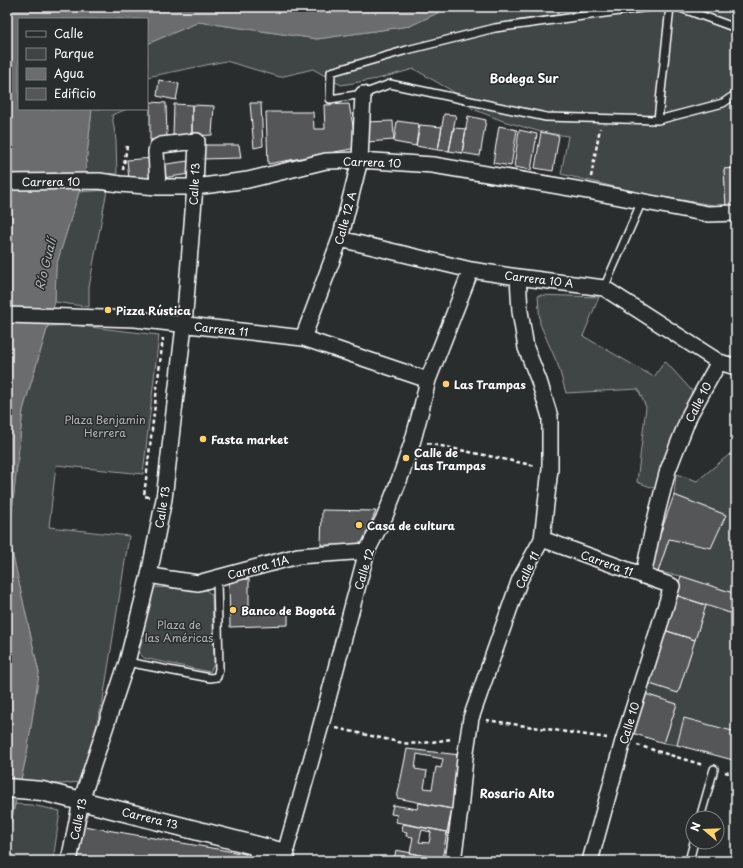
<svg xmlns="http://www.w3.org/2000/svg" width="743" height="868" font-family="'Playpen Sans',sans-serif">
  <rect width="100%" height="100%" fill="#2a2d2e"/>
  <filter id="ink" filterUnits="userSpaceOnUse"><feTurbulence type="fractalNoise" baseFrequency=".025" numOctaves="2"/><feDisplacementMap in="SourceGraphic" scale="8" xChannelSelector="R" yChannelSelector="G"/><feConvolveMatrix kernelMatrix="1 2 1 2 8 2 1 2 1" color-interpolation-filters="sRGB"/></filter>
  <g filter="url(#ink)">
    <!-- green -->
    <path fill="#414445" stroke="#a0a2a2" d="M450 7H736V168L724 169 726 207 644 194 561 174 568 136 541 132 503 121 473 109 454 92 414 69 377 79 341 85 313 69 280 77 226 61 147 77V44L199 22 317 39 410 26Z
      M92 109H127L112 115 116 140 117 174 85 173Z
      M107 190 89 287V307L55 302 56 266 79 192Z
      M7 194H8L12 201V245L7 263Z
      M538 295 599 297 583 336 654 377 665 361 692 391 662 491 637 482 646 407 638 389 566 393 558 365 540 324Z
      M73 325 159 335 143 474 56 465 49 527 129 536 103 700 87 761 79 782 62 784H34L21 780 27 753 39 673 9 538 23 410 48 326Z
      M736 449V594L681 576 658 572 669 539 726 515 674 495 676 474 697 481Z
      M153 587 206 590 212 595 214 664 210 672 144 658 139 653Z
      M706 605 736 615V732L677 745 664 743 677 704 645 694 647 683 678 693Z
      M15 804 32 805 60 811 53 861H7V839Z"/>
    <!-- water -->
    <path fill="#6a6c6d" stroke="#a6a7a7" d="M7 7H450L410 26 317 39 199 22 147 44V19H19V109H92L85 173 56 266 55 302 23 410 9 538 39 673 27 753 7 839V263L12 245V202L7 193Z"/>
    <!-- building -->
    <path fill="#555758" stroke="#fff" fill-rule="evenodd" d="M159 80 179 84 176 100 157 96Z
      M150 102 166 103 167 138 150 140Z
      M250 103H261L263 146 254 148Z
      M174 104 192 105V136H173Z
      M349 104 357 148 268 164 266 112H313L314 129H325L324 105Z
      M192 105 214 106 212 135 192 136Z
      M444 114 456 115 449 151 438 150Z
      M468 116 486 120 480 156 462 153Z
      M393 121 394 140 367 142 365 122Z
      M397 121 419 124 416 146 394 142Z
      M420 125 442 127 438 150 416 146Z
      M499 126 517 130 511 166 493 163Z
      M454 128 466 129 462 153 449 151Z
      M519 130 537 134 531 170 514 167Z
      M541 132 559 136 553 171 535 168Z
      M202 145H239L241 158 202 159Z
      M154 158 155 178 129 179 127 160Z
      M188 161 190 174 162 178 160 165Z
      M736 168V206L726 207 724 169Z
      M674 495 726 515 711 548 669 539 658 572 648 568Z
      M322 510 376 511 361 546 321 545Z
      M681 576 736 594V615L675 595Z
      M249 579V613L288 612V625L230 627 229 580Z
      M675 595 706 605 695 640 664 630Z
      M664 630 695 640 678 693 647 683Z
      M645 694 677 704 664 743 632 733Z
      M684 718 736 732V747L733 760 677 745Z
      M407 749 460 755 452 809 397 798ZM417 754 443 759 441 768 436 767 432 789 424 788 427 771 415 769Z
      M419 803 452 809 447 832 396 822 397 815 391 814 393 805 417 809Z
      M403 824 447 832 442 859 410 853 413 837 406 836 407 832 402 831ZM422 830 431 832 429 843 419 842Z
      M78 825 246 854 245 861H72Z
      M396 850 442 859 441 861H379L380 857 394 860Z"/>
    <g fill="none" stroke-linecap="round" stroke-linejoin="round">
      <defs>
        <path id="service" d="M649 7 495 28 407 50 331 72 330 99 363 94 390 84 546 117 658 120 723 103 736 94
          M678 7 736 28
          M658 120 670 7
          M604 288 642 201
          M127 662 210 678 217 677 219 669 217 578
          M700 818 714 769
          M689 861 694 842"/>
        <path id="minor" d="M7 182 99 181 120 184 158 187H195L248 180 326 161 360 160 433 165 588 191 708 214 736 213
          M340 239 471 270 518 277 604 288 719 362 736 367
          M7 315 135 319 303 338 428 380
          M303 338 340 239 360 160 363 94
          M542 539 672 586 623 741 590 861
          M149 575 170 579 198 583 298 556 367 551
          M643 576 653 528 668 470 690 414 719 362
          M285 853 321 725 367 551 385 516 400 478 413 440 421 410 428 380 471 270
          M69 861 81 801 127 662 149 575 164 499 184 325 195 187 197 141 161 145 157 147 156 152 158 187
          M256 861 259 846
          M453 861 460 810 465 758 471 718 520 579 542 539 550 469V417L539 381 526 348 520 311 518 277"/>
        <path id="tertiary" d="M7 788 42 791 285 853 286 861"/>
      </defs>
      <!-- service casing -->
      <use href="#service" stroke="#fff" stroke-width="10"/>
      <!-- minor casing -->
      <use href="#minor" stroke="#fff" stroke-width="18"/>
      <!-- tertiary casing -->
      <use href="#tertiary" stroke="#fff" stroke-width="21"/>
      <!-- path -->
      <path stroke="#fff" stroke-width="2.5" stroke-dasharray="4 3" stroke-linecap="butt" d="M123 170 127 146
        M591 177 600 128
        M427 443 536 466
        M149 497 144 496 163 338
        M486 720 607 738
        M336 728 403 743C420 745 436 741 452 739
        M637 745 703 765
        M725 772 736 775"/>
      <!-- service -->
      <use href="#service" stroke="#2a2d2e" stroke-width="7"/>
      <!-- minor -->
      <use href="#minor" stroke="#2a2d2e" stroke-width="15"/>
      <!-- tertiary -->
      <use href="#tertiary" stroke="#2a2d2e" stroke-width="18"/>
    </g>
  </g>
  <!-- markers -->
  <g fill="#ffd166" stroke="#2a2d2e" stroke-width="1.5">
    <circle cx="108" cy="310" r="4"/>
    <circle cx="446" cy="384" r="4"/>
    <circle cx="203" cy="439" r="4"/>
    <circle cx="406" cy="458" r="4"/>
    <circle cx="359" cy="525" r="4"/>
    <circle cx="233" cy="610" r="4"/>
  </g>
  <g text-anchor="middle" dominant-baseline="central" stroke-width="3" stroke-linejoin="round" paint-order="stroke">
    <!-- street labels -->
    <g font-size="11" fill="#fff" stroke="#2a2d2e">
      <text transform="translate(372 162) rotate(2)">Carrera 10</text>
      <text x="51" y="181">Carrera 10</text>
      <text transform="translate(194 184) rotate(-87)">Calle 13</text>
      <text transform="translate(345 218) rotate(-75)">Calle 12 A</text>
      <text transform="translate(539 279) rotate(7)">Carrera 10 A</text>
      <text transform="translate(221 329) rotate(6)">Carrera 11</text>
      <text transform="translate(698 402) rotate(-63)">Calle 10</text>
      <text transform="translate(162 507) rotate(-81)">Calle 13</text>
      <text transform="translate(607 563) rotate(20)">Carrera 11</text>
      <text transform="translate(258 567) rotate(-15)">Carrera 11A</text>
      <text transform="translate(364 569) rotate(-73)">Calle 12</text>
      <text transform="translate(527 570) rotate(-64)">Calle 11</text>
      <text transform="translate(629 723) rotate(-73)">Calle 10</text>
      <text transform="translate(150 818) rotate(14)">Carrera 13</text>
      <text transform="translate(78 819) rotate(-78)">Calle 13</text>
    </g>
    <!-- poi labels -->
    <g font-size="11" font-weight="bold" fill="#fff" stroke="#2a2d2e" text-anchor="start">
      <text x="116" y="310">Pizza Rústica</text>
      <text x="454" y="384">Las Trampas</text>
      <text x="211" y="439">Fasta market</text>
      <text x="414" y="452">Calle de<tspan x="414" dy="13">Las Trampas</tspan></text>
      <text x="367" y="525">Casa de cultura</text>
      <text x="241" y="610">Banco de Bogotá</text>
    </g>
    <!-- park labels -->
    <g font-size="11" fill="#b3b4b5" stroke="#2a2d2e">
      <text x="105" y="419">Plaza Benjamin<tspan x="105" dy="13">Herrera</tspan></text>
      <text x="179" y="624">Plaza de<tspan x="179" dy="13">las Américas</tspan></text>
    </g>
    <!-- neighbourhood labels -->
    <g font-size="12" font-weight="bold" fill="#fff" stroke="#2a2d2e">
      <text x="524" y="78">Bodega Sur</text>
      <text x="517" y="793">Rosario Alto</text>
    </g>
    <!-- water labels -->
    <g font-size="12" font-style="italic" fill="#b4b6b6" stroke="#2a2d2e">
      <text transform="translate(45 264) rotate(-76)">Río Gualí</text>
    </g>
  </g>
  <!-- margin -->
  <rect width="743" height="868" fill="none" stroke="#2a2d2e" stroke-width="24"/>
  <rect x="12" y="12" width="719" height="844" fill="none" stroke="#fff" stroke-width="1.5" filter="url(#ink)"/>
  <!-- legend -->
  <rect x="18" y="18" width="130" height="92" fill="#2a2d2e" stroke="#7f8182"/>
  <rect x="26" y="31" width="20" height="6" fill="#2a2d2e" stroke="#7f8182"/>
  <text x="54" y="38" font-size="12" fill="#ffffff">Calle</text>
  <rect x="26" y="48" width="20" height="12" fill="#414445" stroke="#7f8182"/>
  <text x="54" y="58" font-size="12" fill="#ffffff">Parque</text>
  <rect x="26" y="68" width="20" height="12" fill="#6a6c6d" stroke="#7f8182"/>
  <text x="54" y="78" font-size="12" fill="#ffffff">Agua</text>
  <rect x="26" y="88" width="20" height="12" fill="#555758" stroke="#7f8182"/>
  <text x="54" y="98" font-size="12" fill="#ffffff">Edificio</text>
  <!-- north arrow -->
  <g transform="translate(705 830) rotate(289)"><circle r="19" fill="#2a2d2e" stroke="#7f8182"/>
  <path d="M0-3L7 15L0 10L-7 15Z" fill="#ffd166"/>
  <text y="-6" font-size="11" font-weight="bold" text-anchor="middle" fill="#ffffff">N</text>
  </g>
</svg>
